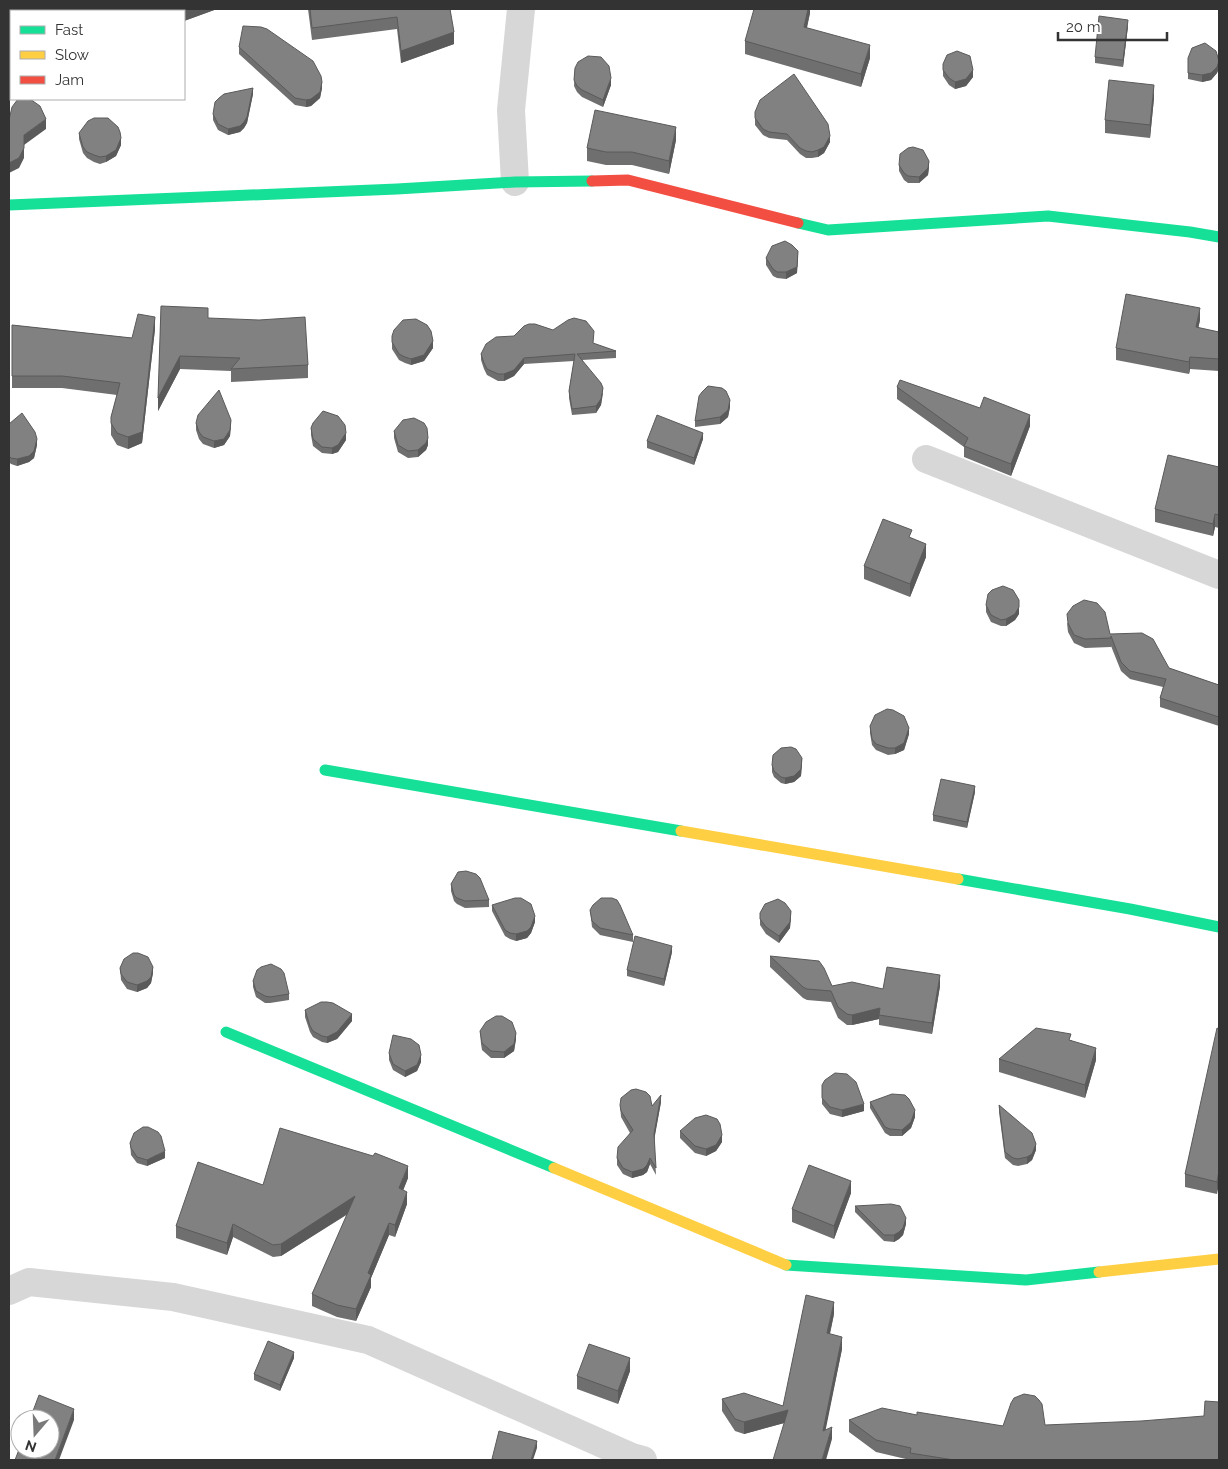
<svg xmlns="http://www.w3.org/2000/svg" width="1228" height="1469" font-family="Raleway,sans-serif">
  <rect width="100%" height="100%" fill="#fff"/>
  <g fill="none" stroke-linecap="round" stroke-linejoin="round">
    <!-- street -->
    <path stroke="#d7d7d7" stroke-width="28" d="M515 182 511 110 521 9
      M926 459 1219 575
      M9 1291 29 1282 173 1297 368 1340 632 1457 643 1460"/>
    <!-- fast -->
    <path stroke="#16e098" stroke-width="11" d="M9 205 397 189 515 182 592 181
      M798 223 828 230 1048 216 1190 232 1219 237
      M325 770 681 831
      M958 879 1130 909 1219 927
      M226 1032 554 1168
      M786 1265 1026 1280 1099 1272"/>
    <!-- slow -->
    <path stroke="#ffcf43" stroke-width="11" d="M681 831 958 879
      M554 1168 786 1265
      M1099 1272 1219 1259"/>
    <!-- jam -->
    <path stroke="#f24e42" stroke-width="11" d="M592 181 628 180 798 223"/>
  </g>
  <!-- wall -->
  <path fill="#6f6f6f" d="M9 9H108V11H11V60H9Z
    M178 9H217L184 21V11H179Z
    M308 9H450L454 44 401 63 397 29 312 40Z
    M810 9V13L807 28 870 58 861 87 745 54V41Z
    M1128 26 1123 67 1095 63V57Z
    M239 47 322 88 320 98 311 106 306 107 295 105 239 54Z
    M1188 58 1219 68 1217 73 1211 80 1202 82 1188 79Z
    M943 64 973 77 966 86 955 89 949 85 943 76Z
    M575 68 611 85 603 107 582 97 577 92 574 86Z
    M253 94 247 123 244 128 240 132 228 135 218 130 213 120V114Z
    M1154 98 1150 138 1105 133V120Z
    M755 112 830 142 824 153 818 157 812 158H806L800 154 787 140 769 138 763 135 755 125Z
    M79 133 121 145 116 156 106 162 100 164 94 162 87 158 83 153 79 139Z
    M676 140 669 174 632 165H606L587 161V148Z
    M899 165 929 167 928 175 919 183H908L904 180 899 171Z
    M766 258H798L797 273 786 279 777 278 773 276 766 265Z
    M161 306 208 318 308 365V378L231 382V371L180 369 158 411Z
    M1200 320 1198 328 1219 332V371L1190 369 1189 374 1116 360V348Z
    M12 325 132 338 155 329 142 443 128 449 117 445 111 435V417L117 395 62 388H12Z
    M392 336 433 348 424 361 411 365 405 363 399 360 392 349Z
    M593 344 616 351V358L582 360 603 394 601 405 596 413 572 415 569 398V391L574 361 524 364 514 376 504 381H498L487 375 484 369 481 360V354Z
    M897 387 1030 426 1011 476 964 457V447L897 399Z
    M730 407 728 417 720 424 695 427V421Z
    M196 423 231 426 230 436 224 445 214 448 203 444 199 439 196 430Z
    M9 424 37 445 34 458 29 462 17 466 11 464 9 462Z
    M311 428 346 440 338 452 332 454 322 453 313 446 311 435Z
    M394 431 428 445 426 450 418 457 408 458 398 452 394 438Z
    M703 439 694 465 647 448V441Z
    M1219 467V528L1215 527 1213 536 1155 522V509Z
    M912 538 926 557 910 597 864 579V566Z
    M986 605 1019 614 1015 620 1006 626H1001L991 622 986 612Z
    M1067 623 1110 634 1169 668 1219 685V726L1160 707V698L1163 687 1130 679 1121 671 1111 646V647L1085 648 1074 643 1068 632Z
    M870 726 909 734 904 750 895 754 888 755 876 750 872 745 870 733Z
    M772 765H802L801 776 794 782 785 784 781 783 774 777 772 772Z
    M975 792 967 828 933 821V815Z
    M451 884 489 900V907L465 908 457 904 454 901 451 891Z
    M492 905 535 922 531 933 527 938 516 941 510 939 505 936 492 911Z
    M590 910 633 935V942L600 935 592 927Z
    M760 913 791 918 790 928 779 943 766 934 760 925Z
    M672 952 664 986 627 976V970Z
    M770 956 832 986 883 989 940 986 932 1034 879 1025V1019L852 1025H847L838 1018 831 1002 807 1000 803 998 770 967Z
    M120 968 153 973 151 983 147 988 137 992 127 989 121 980Z
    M253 981 289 994V1000L270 1003H265L256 997 253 987Z
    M305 1010 352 1021 337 1039 327 1043 322 1042 313 1037 310 1032 305 1017Z
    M1219 1029 1217 1194 1185 1187V1174Z
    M480 1031 516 1039 514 1051 504 1058H491L482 1050 481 1044Z
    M1071 1040 1096 1060 1085 1098 999 1072V1059Z
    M389 1053 421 1062 417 1071 405 1077 393 1070 389 1060Z
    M822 1085 864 1111 842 1117 830 1114 822 1104Z
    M661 1102 654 1139 656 1175 650 1164 647 1172 643 1175 632 1178 623 1174 617 1165V1158L630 1133 621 1117 620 1105 652 1106Z
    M870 1102 915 1117 911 1128 902 1136H890L885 1133 870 1108Z
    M999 1105 1036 1150 1032 1160 1027 1164 1018 1166 1013 1165 1005 1158 999 1112Z
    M680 1131 722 1142 716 1151 706 1156 695 1153 680 1138Z
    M130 1143 165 1158 147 1166 137 1163 131 1155Z
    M408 1178 403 1190 407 1204 395 1237 389 1235 371 1278V1287L356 1321 337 1317 312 1306V1294L348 1214 281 1256 273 1257 233 1237 227 1255 176 1238V1226L263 1185Z
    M851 1193 834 1239 792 1222V1209Z
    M855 1206 906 1224 903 1235 899 1239 894 1242 884 1241 855 1212Z
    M834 1314 830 1334 842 1349 825 1430 832 1439 784 1423 744 1434 735 1431 722 1411V1399L783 1406Z
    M294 1358 280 1391 254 1380V1374Z
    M630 1371 618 1404 577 1389V1376Z
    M917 1415 1003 1426 1045 1425 1219 1460H910L876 1452 849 1432V1420Z"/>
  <!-- shaded-wall -->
  <path fill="#5a5a5a" d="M182 9H217L184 21V11H182Z
    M808 9H810V13L804 39V27Z
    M1128 20V26L1123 67V60Z
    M454 32V44L401 63V51Z
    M870 45V58L861 87V74Z
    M1219 61V68L1217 73 1211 80 1202 82V75Z
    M973 70V77L966 86 955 89V82Z
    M611 78V85L603 107V100Z
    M322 82V88L320 98 311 106 306 107V100Z
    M1154 85V98L1150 138V125Z
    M253 88V94L247 123 244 128 240 132 228 135V129Z
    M46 119V129L24 145V135Z
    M676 127V140L669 174V161Z
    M830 136V142L824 153 818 157V150Z
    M121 138V145L116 156 106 162V156Z
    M24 148V158L19 168 9 173V163Z
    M929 161V167L928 175 919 183V177Z
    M798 251 797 273 786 279V272Z
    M1200 308V320L1196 339V327Z
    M155 317V329L142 443 128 449V437Z
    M433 341V348L424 361 411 365V359Z
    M180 356V369L158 411V398Z
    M1190 357V369L1189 374V362Z
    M524 358V364L514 376 504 381V374Z
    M603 388 601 405 596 413V406Z
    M730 400V407L728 417 720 424V417Z
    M1030 415V426L1011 476V464Z
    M231 420 230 436 224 445 214 448V441Z
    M346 433V440L338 452 332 454V448Z
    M703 433V439L694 465V458Z
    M428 438V445L426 450 418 457V450Z
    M37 439V445L34 458 29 462 17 466V459Z
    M1215 514V527L1213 536V524Z
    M926 544V557L910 597V584Z
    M1019 607V614L1015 620 1006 626V619Z
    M909 728V734L904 750 895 754V748Z
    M802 758 801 776 794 782 785 784V778Z
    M975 786V792L967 828V822Z
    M791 911 790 928 779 943V936Z
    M535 916V922L531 933 527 938 516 941V934Z
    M672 946V952L664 986V979Z
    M153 967V973L151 983 147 988 137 992V985Z
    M940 975V986L932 1034V1023Z
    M880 1008 879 1019 852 1025V1015Z
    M352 1014V1021L337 1039 327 1043V1037Z
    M516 1033V1039L514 1051 504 1058V1052Z
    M1096 1048V1060L1085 1098V1085Z
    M421 1055V1062L417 1071 405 1077V1071Z
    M661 1095V1102L654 1141V1134Z
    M864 1104V1111L842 1117V1110Z
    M915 1110V1117L911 1128 902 1136V1130Z
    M722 1135V1142L716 1151 706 1156V1149Z
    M1036 1144V1150L1032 1160 1027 1164V1157Z
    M165 1151V1158L147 1166V1160Z
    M650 1158V1164L647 1172 643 1175 632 1178V1172Z
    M408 1166V1178L399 1201V1188Z
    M1219 1171V1184L1217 1194V1182Z
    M851 1181V1193L834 1239V1226Z
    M407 1192V1204L395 1237V1225Z
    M355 1196V1209L281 1256V1244Z
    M906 1218V1224L903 1235 899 1239 894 1242V1235Z
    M389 1223V1235L371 1278V1287L356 1321V1309L368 1273Z
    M233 1224V1237L227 1255V1243Z
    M834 1302V1314L827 1346V1333Z
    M842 1337V1349L823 1443V1431Z
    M294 1352V1358L280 1391V1385Z
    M630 1358V1371L618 1404V1391Z
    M74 1409V1420L59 1460H55Z
    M788 1410V1422L744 1434V1422Z
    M832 1427V1439L826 1460H822Z
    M537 1441V1448L533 1460H531Z"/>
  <!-- building -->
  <path fill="#818181" stroke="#5a5a5a" d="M9 9H107V11H11V52H9Z
    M310 9H450L454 32 401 51 397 17 312 28Z
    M754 9H808L804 27 870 45 861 74 745 41Z
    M1099 16 1128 20 1123 60 1095 57Z
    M243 26 261 27 267 29 313 61 321 76 322 82 320 92 311 99 306 100 295 98 239 47Z
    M1205 43 1216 51 1219 61 1217 67 1211 73 1202 75 1188 73V58L1192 48Z
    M957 51 970 56 973 70 966 79 955 82 949 78 943 70V64L947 55Z
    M588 56 601 57 609 66 611 78 603 100 582 90 577 86 574 80 575 68 578 62Z
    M794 74 828 124 830 136 824 147 818 150 812 152 806 151 800 148 787 134 769 132 763 129 755 118V112L760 100Z
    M1109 80 1154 85 1150 125 1105 120Z
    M253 88 247 117 244 122 240 126 228 129 218 124 213 114 215 102 219 98 224 94Z
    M18 99H30L40 106 46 119 24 135V148L19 158 9 163V120L12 107Z
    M595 110 676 127 669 161 632 152H606L587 148Z
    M94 118H108L118 127 120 132 121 138 116 150 106 156 100 157 94 155 87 152 83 147 79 133 88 121Z
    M913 147 923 150 929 161 928 168 919 177 908 176 904 173 899 165 900 154 908 148Z
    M785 241 792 245 798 251 797 267 786 272H777L773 269 766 258 772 246Z
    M1126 294 1200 308 1196 327 1219 332V359L1190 357 1189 362 1116 348Z
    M161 306 208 308V318L259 320 305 317 308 365 231 369 240 358 180 356 158 398Z
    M138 314 155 317 142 432 128 437 117 433 111 423V417L120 383 62 376H12V325L132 338Z
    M574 318 586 321 594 331 593 343 616 351 577 354 601 383 603 388 601 399 596 406 572 409 569 391 575 354 524 358 514 370 504 374H498L487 369 484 363 481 354 486 344 496 337 514 336 524 326 529 324H535L553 330 568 320Z
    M416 319 427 325 431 331 433 341 424 355 411 359 405 357 399 354 392 342V336L394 330 403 320Z
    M900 380 980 408 984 397 1030 415 1011 464 964 446 968 438 897 387Z
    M708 386 722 388 726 391 730 400 728 410 720 417 695 421 699 396 702 392Z
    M219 390 231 420 230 430 224 439 214 441 203 437 199 432 196 423 198 415Z
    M323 411 338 416 345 425 346 433 338 445 332 448 322 447 313 439 311 428 313 423Z
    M22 413 35 432 37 439 34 451 29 456 17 459 11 458 9 456V424Z
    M657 415 703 433 694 458 647 441Z
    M414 418 424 423 427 428 428 438 426 443 418 450 408 451 398 445 394 431 403 420Z
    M1168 455 1219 467V515L1215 514 1213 524 1155 509Z
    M883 519 912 530 909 537 926 544 910 584 864 566Z
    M1003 586 1013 590 1019 600V607L1015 614 1006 619 1001 620 991 615 986 605 988 594 992 590Z
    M1084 600 1097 603 1105 612 1110 634 1142 633 1153 639 1169 668 1219 685V717L1160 698 1166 679 1130 671 1121 662 1111 636V638L1085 639 1074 635 1068 623 1067 614 1073 606Z
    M887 709 893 710 904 716 909 728 904 743 895 748H888L876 744 872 739 870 726 875 715Z
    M791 747 796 749 802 758 801 769 794 776 785 778 781 777 774 771 772 765 773 755 781 748Z
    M941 779 975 786 967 822 933 815Z
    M466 871 476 874 480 878 489 900 465 901 457 898 454 895 451 884 458 872Z
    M515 898H521L531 904 535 916 531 927 527 931 516 934 510 933 505 930 492 905Z
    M601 898H612L617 900 620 905 633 935 600 928 592 921 590 910 593 905Z
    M778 899 785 903 791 911 790 922 779 936 766 927 760 919V913L765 904Z
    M635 936 672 946 664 979 627 970Z
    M133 953H138L148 957 153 967 151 977 147 981 137 985 127 982 121 974 120 968 124 959Z
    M770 956 819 961 824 968 832 986 852 982 883 989 887 967 940 975 932 1023 879 1015 880 1008 852 1015 847 1014 838 1007 831 991 807 989 803 987Z
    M271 964 281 969 284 973 289 994 270 997 265 996 256 991 253 981 257 970 261 967Z
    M321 1002H327L333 1003 352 1014 337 1032 327 1037 322 1036 313 1031 310 1026 305 1010Z
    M496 1016H502L512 1022 516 1033 514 1044 504 1052 491 1051 482 1043 480 1031 486 1022Z
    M1036 1028 1071 1034 1069 1040 1096 1048 1085 1085 999 1059Z
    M1217 1028 1219 1029V1171L1217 1182 1185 1174Z
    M393 1035 411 1039 419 1045 421 1055 417 1065 405 1071 393 1064 389 1053Z
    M835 1073 847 1074 856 1082 864 1104 842 1110 830 1107 822 1098V1085L825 1080Z
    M636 1089 646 1092 650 1096 652 1106 661 1095 654 1134 656 1168 650 1158 647 1165 643 1169 632 1172 623 1168 617 1158 618 1147 633 1130 621 1111 620 1105 621 1098 631 1090Z
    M892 1094 905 1095 909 1099 915 1110 911 1122 902 1130 890 1129 885 1127 870 1102Z
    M999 1105 1032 1133 1036 1144 1032 1154 1027 1157 1018 1159 1013 1158 1005 1152Z
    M706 1115 717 1119 720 1124 722 1135 716 1145 706 1149 695 1146 680 1131 695 1118Z
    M143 1127H148L158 1132 161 1136 165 1151 147 1160 137 1157 131 1148 130 1143 134 1133Z
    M280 1128 373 1156 375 1153 408 1166 399 1188 407 1192 395 1225 389 1223 368 1273 371 1275 356 1309 337 1305 312 1294 355 1196 281 1244 273 1245 233 1224 227 1243 176 1226 198 1162 263 1185Z
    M809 1165 851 1181 834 1226 792 1209Z
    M891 1204 900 1206 906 1218 903 1228 899 1232 894 1235H884L855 1206Z
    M806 1295 834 1302 827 1333 842 1337 823 1431 832 1427 822 1460H773L788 1410 744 1422 735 1419 722 1399 744 1393 783 1406Z
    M268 1341 294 1352 280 1385 254 1374Z
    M589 1344 630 1358 618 1391 577 1376Z
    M1024 1394 1035 1396 1039 1400 1042 1404 1045 1425 1141 1421 1204 1416 1205 1401 1219 1402V1460H954L910 1453 911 1448 876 1440 849 1420 882 1408 917 1415V1412L1003 1426 1011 1403 1014 1398Z
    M39 1395 74 1409 55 1460H56H15L20 1447V1449H50V1419H30Z
    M499 1431 537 1441 531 1460H497L492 1459Z"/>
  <!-- border -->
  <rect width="1228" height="1469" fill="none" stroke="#333333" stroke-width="20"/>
  <!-- legend -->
  <rect x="10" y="10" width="175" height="90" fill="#ffffff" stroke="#adadad"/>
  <rect x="20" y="26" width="25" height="8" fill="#16e098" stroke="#adadad"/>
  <text x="55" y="35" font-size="15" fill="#333333">Fast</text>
  <rect x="20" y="51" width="25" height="8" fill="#ffcf43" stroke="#adadad"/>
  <text x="55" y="60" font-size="15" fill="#333333">Slow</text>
  <rect x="20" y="76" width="25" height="8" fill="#f24e42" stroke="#adadad"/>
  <text x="55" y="85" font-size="15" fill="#333333">Jam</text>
  <!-- north arrow -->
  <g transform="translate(35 1434) rotate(199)"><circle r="24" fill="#ffffff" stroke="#adadad"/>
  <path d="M0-4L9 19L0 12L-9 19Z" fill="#7a7a7a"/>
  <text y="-8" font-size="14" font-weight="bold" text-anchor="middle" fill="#333333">N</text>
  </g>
  <!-- scale -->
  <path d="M1058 32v8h109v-8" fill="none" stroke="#333333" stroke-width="2.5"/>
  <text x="1066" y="32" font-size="15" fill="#333333" stroke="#ffffff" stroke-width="4" paint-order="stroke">20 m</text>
</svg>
